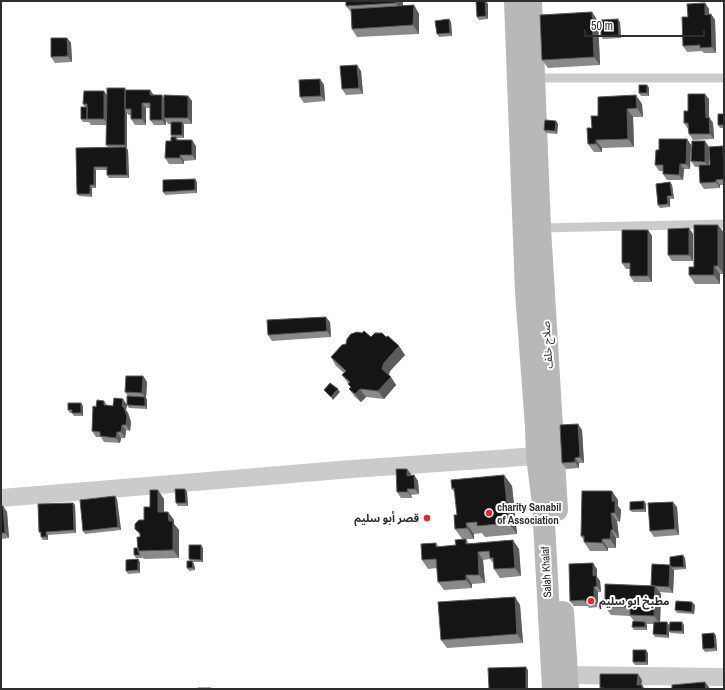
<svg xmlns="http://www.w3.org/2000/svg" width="725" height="690" font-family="'Archivo Narrow','Noto Sans Arabic',sans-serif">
  <rect width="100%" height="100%" fill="#fff"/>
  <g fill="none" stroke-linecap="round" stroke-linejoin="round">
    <!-- service -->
    <path stroke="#cbcbcb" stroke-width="9" d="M536 78H724
      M540 228 724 224"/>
    <!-- minor -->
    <path stroke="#cbcbcb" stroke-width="18" d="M1 498 352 469 537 456
      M567 675 724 677"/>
    <!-- secondary -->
    <path stroke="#b8b8b8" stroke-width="22" d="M515 1 526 292 536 427 537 456 543 504 553 689
      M531 1 540 228 557 510
      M563 612 568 689"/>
  </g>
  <!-- wall -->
  <path fill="#8a8a8a" d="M346 1H403V6L414 5 419 14V34L357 37 352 29 351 12 346 6Z
    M486 1 488 4V19L479 20 477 17Z
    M705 3 709 9V15L711 14 715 20 716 53H704L702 51 687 52 683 46 688 17Z
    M449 19 451 22 452 36 439 37 437 34Z
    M598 21 600 65 548 68 542 60Z
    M620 22 621 38 603 39 601 36Z
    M67 38 71 43 72 62 55 63 51 57Z
    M361 71 363 94 346 95 342 89Z
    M320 79 324 85 325 101 304 103 300 97Z
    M647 85 649 88V96H641L639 93Z
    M127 90H150L154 95H162L164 98 188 96 192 101V124H184V138H177L179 140 196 146V160L184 161V164H169L165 158 171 141 172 137 171 135V124H168L166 121V125H154L150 120V108H146V125H135L131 119V115H129L127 113 126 148 128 150 129 178H109L107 175V170H96V188H92V197L79 196 77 194 76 148 108 147 106 145 107 125H91L89 122H83L81 119 85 107 83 104 107 95Z
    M709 99V117L713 123 714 139 693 140 689 134 688 129 684 123 688 111Z
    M642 104 643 117H633L634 147 602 148V152H594L588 144 592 128 598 116Z
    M724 114V128H720L718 125Z
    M556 121 558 124 557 134 546 133 544 130Z
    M687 139 691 145 690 169H684L683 180H667L663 174V171H659L655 165 659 150Z
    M723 146 724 148V185H720V188L704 189 700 183 699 167H695L691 161 709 147V165H710Z
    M197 182V193L165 195 163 192Z
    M670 182 672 185 674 199H670V207L660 208 658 205Z
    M718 225 724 233V274H720V284H695L689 275Z
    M689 228 693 234V261H672L668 255Z
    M648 230 652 236V282H634L630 276V269H626L622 263Z
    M330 322 331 337 272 341 268 335Z
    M371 337 405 355 390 371 389 375 396 385 384 399 366 397 361 402 355 397 349 389 351 387 342 375 344 373 336 366 331 357 346 344Z
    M143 376 147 382 146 398 147 400V409L129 408 127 405 128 396 125 392Z
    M123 399 127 405 126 410 128 413 131 422 130 431 126 430 125 438H121L120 443 104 442 101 437H96L92 431 96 407 104 401 107 405 113 406Z
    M83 406V416H74L72 413H70L68 410Z
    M582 430 584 463H579V468L566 469 562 463Z
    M407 469 411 474V475H414L418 481 419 494 411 495 412 498H401L397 492Z
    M504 475 512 486 517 534 485 537 482 533 474 534V539H466L469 544 519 549 521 576 500 578 494 569V564L490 559 483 560 485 583 472 584V588L444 590 438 582 437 568 428 569 422 560 436 543 439 547 456 545 463 540 455 529 457 515 455 493 452 489Z
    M185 489 187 492 188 506H178L176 503Z
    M115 496 117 499 121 530 85 534 83 531Z
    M164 499V512H168L174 520V524L179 530V558L144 559 142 557V558H136L134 555 138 548 140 537V535L135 529 144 520 150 507Z
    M618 500V506L621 510 620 522 617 521 619 538H616V548H608V551H590L584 542V540L581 536Z
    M644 501 646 504V512H632L630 510Z
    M73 503 75 505 76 533 48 535V540H43L41 537V535L39 532Z
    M1 506 7 512 9 538 1 539Z
    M677 507 679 535 654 537 650 531Z
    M203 548V562H193L194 564 195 570 189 571 187 568 190 561 189 559Z
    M685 558 686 569 674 570V571L673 593 659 592 661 594 660 622H667L669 625H684V634L671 633 669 631V625V638L655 637 653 634 654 624H646L647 630H634L632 627 634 621 630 616 611 615 605 607 651 585 670 565Z
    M138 559 140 562V573L128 574 126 571Z
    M597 569V577L600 581 601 592H598V607L589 608 588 606H574L570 601Z
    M515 597 520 605 523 643 447 648 441 640Z
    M695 605 694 614 677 613 675 610Z
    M714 633 716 636 717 651 705 652 703 649Z
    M648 653V665H635L633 662Z"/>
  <!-- shaded-wall -->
  <path fill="#5b5b5b" d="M396 1H403V14L396 3Z
    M485 1 488 4V19L486 16Z
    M705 3 709 9V21L705 15Z
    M414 5 419 14V34L413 25Z
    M592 12 598 21 600 65 594 57Z
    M711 14 715 20 716 53 712 47Z
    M449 19 451 22 452 36 450 33Z
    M618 19 620 22 621 38 619 35Z
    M67 38 71 43 72 62 68 56Z
    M357 65 361 71 363 94 359 88Z
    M320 79 324 85 325 101 321 96Z
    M647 85 649 88V96L647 93Z
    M150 90 154 96 150 95Z
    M104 91 108 97V125L104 119Z
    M705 94 709 99V117L713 123 714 139 710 134 706 118Z
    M162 95 166 101 164 118 166 121V125L162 120Z
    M636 95 642 104 643 117 637 108Z
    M188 96 192 101V124L188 118Z
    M142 103 146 108V125L142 119Z
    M627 109 633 117 634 147 628 139Z
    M125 110 127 113V148L125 145Z
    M556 121 558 124 557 134 555 131Z
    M182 122 184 125V138L182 135Z
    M687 139 691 145 690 169 686 164Z
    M192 140 196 146V160L192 155Z
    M596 140 602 148V152L596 144Z
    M705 141 709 147V167L705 162Z
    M126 147 128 150 129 178 127 175Z
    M180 155 184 161V164L180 158Z
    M680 164 684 169 683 180 679 175Z
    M94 167 96 170V188L94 185Z
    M195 179 197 182V193L195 190Z
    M716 180 720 185V188L716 182Z
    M670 182 672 185 674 199 672 196Z
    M90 185 92 188V197L90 194Z
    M667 196 670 199V207L668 204Z
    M718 225 724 233V274L718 266Z
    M689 228 693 234V261L689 255Z
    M648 230 652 236V282L648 276Z
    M714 266 720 274V284L714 275Z
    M326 317 330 322 331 337 327 331Z
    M399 346 405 355 390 371 388 377 382 369 384 363Z
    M143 376 147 382 146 398 147 400V409L145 406V397L142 393Z
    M391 377 396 385 384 399 378 391Z
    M338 389 340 392 333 400 331 397Z
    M360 389 366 397 361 402 355 394Z
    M123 399 127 405 126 410 128 413 131 422 130 431 126 425 122 406Z
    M81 403 83 406V416L81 413Z
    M578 424 582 430 584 463 580 457Z
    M122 425 126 430 125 438 121 432Z
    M117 432 121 438 120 443 116 438Z
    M575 458 579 463V468L575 462Z
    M407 469 411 474V481L407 476Z
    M414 475 418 481 419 494 415 489Z
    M504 475 512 486 517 534 509 523Z
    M185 489 187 492 188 506 186 503Z
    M407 489 411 495 412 498 408 492Z
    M158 490 164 499V521L158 512Z
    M612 491 618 500V506L621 510 620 522 615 513 612 501Z
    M115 496 117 499 121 530 118 527Z
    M644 501 646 504V512L644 509Z
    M673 502 677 507 679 535 675 529Z
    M73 503 75 505 76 533 74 530Z
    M3 506 7 512 9 538 5 533Z
    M168 512 174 520V524L179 530V558L173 550 169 521Z
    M611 513 617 521 619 538 613 530Z
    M466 523 474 534V539L467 528Z
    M611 530 616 538V548L610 539Z
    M46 532 48 535V540L46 537Z
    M602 539 608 548V551L602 543Z
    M513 540 519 549 521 576 515 568Z
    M201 545 203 548V562L201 560Z
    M478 552 483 560 485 583 479 575Z
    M683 555 685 558 686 569 684 567Z
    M138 559 140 562V573L138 570Z
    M192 561 194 564 195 570 193 568Z
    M593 563 597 569V577L600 581 601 592 597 586 593 576Z
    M670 565 674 571 673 593 669 587Z
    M466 575 472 584V588L466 580Z
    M655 586 661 594 660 624 654 616Z
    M594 587 598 592V607L594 601Z
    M515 597 520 605 523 643 517 634Z
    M692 602 695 605 694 614 692 612Z
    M645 622 647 625V630L645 627Z
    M667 622 669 625V638L667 635Z
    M682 622 684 625V634L682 631Z
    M714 633 716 636 717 651 715 648Z
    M646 650 648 653V665L646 662Z
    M526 667 528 670V689H526Z
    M638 674 642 680 641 689 637 685Z
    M705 682 709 687V689H706Z
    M642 685 645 689H642Z"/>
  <!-- building -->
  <path fill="#151515" stroke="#5b5b5b" d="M346 1H396V3L346 6Z
    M476 1H485L486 16 477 17Z
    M705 3V15L711 14 712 47 700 48V45L683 46 682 17H688L687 4Z
    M414 5 413 25 352 29 351 9Z
    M592 12 594 57 542 60 540 15Z
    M449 19 450 33 437 34 435 21Z
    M618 19 619 35 601 36V20Z
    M51 38H67L68 56 51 57Z
    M357 65 359 88 342 89 340 66Z
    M320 79 321 96 300 97 299 80Z
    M639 85H647V93H639Z
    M107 88H125V145H106Z
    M125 90H150V95H162V120H150V103H142V119H131V109H125Z
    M84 91H104V119H87V104H83Z
    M688 94H705L706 118 709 117 710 134H689L688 123H684V111H688Z
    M164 95 188 96V118H164Z
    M636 95 637 108 627 109 628 139 596 140V144H588L587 128H592L591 116H598V97Z
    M81 107H87V119H81Z
    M718 114H724V125H718Z
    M545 120 556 121 555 131 544 130Z
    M171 122H182V135H171Z
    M171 137H176V140H192V155H180V158H165L166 141H171Z
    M659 139H687L686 164H680L679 175 663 174V165H655L656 150H659Z
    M692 141H705V162L691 161Z
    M723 146 724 179 716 180V182L700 183 699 165H710L709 147Z
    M126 147 127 175H107V167H94V185H90V194H77L76 148Z
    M195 179V190L163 192V180Z
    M670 182 672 196H667L668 204 658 205 656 184Z
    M694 225H718V266H714V275H689V267H694Z
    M689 228V255H668V229Z
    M622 230H648V276H630V263H622Z
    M326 317 327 331 268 335 267 320Z
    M364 331 371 337 375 333H382L386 337 388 336 399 346 384 363 382 369 391 377 378 391 360 389 355 394 349 389 351 387 348 384 350 382 342 375 346 371 331 357 342 345 346 344 347 339 351 334 357 332 362 333Z
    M126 376H143L142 393 125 392Z
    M330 383 338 389 331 397 324 390Z
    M127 396 145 397V406L127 405Z
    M114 398 123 399 122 406 124 408 127 416 126 425H122L121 432H117L116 438 100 436V432L92 431 93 406 96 407 97 400 104 401V405L113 406Z
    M68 403H81V413H72V410H68Z
    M578 424 580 457 575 458V462L562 463 560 425Z
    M396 469H407V476L414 475 415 489H407L408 492H397Z
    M504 475 509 523 477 526V522L466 523 467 528 455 529 454 515H457L454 488 452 489 451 480Z
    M175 489H185L186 503H176Z
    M150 490H158V512H168L169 521H173V550L138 551 137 537H140V533L135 529V524L139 520H144V507H150Z
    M582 491H612V501H615V513H611L613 530H611L610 539H602V543L584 542V536H581Z
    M115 496 118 527 83 531 80 500Z
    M644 501V509L630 510V502Z
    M673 502 675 529 650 531 648 503Z
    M73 503 74 530 46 532V537H41V532H39L38 504Z
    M1 506H3L5 533H1Z
    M466 539V544L513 540 515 568 494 569 493 558H490L489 551 478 552 479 575H466V580L438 582 436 559 422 560 421 544 436 543V547L456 545 455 540Z
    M189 545H201V560L189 559Z
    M134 548H138V551L140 555H134Z
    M683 555 684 567H672L670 565V566V557Z
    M138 559V570L126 571V560Z
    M187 561H192L193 568H187Z
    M593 563V576L596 575 597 586 594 587V601L585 602V600L570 601 569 564Z
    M652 564 670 565 669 587 655 586 651 585Z
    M605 584 655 586 654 616 630 615V607H605Z
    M515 597 517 634 441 640 438 602Z
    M676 601 692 602V612L675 610Z
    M633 621 645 622V627H632Z
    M654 622H667V635L653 634Z
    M670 622H682V631H669Z
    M714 633 715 648 703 649 702 634Z
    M633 650H646V662H633Z
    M526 667V689H489L488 668Z
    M600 674H638L637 685H642V689H604V688H600Z
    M705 682 706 689H672V685Z
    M198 688H211V689H198Z"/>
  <!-- markers -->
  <g fill="#f32128" stroke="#fff" stroke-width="1.5">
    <circle cx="489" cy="513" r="4"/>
    <circle cx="427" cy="518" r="4"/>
    <circle cx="591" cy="601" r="4"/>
  </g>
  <g text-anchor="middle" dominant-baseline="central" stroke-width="4" stroke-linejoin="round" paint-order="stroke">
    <!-- street labels -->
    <g font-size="11" fill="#2e2e2e" stroke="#fff">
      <text transform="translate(547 345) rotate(-94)">صلاح خلف</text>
      <text transform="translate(546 572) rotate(-93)">Salah Khalaf</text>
    </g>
    <!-- poi labels -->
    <g font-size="11" font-weight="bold" fill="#2e2e2e" stroke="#fff" text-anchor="start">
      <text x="497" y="507">charity Sanabil<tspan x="497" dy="13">of Association</tspan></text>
      <text x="419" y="518" text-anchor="end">قصر أبو سليم</text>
      <text x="599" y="601">مطبخ ابو سليم</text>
    </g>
  </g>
  <!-- border -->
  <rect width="725" height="690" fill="none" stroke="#2e2e2e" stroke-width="4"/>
  <!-- scale -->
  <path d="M585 30v6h119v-6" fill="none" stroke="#2e2e2e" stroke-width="2"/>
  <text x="591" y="30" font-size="12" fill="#2e2e2e" stroke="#ffffff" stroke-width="3" paint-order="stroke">50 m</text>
</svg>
